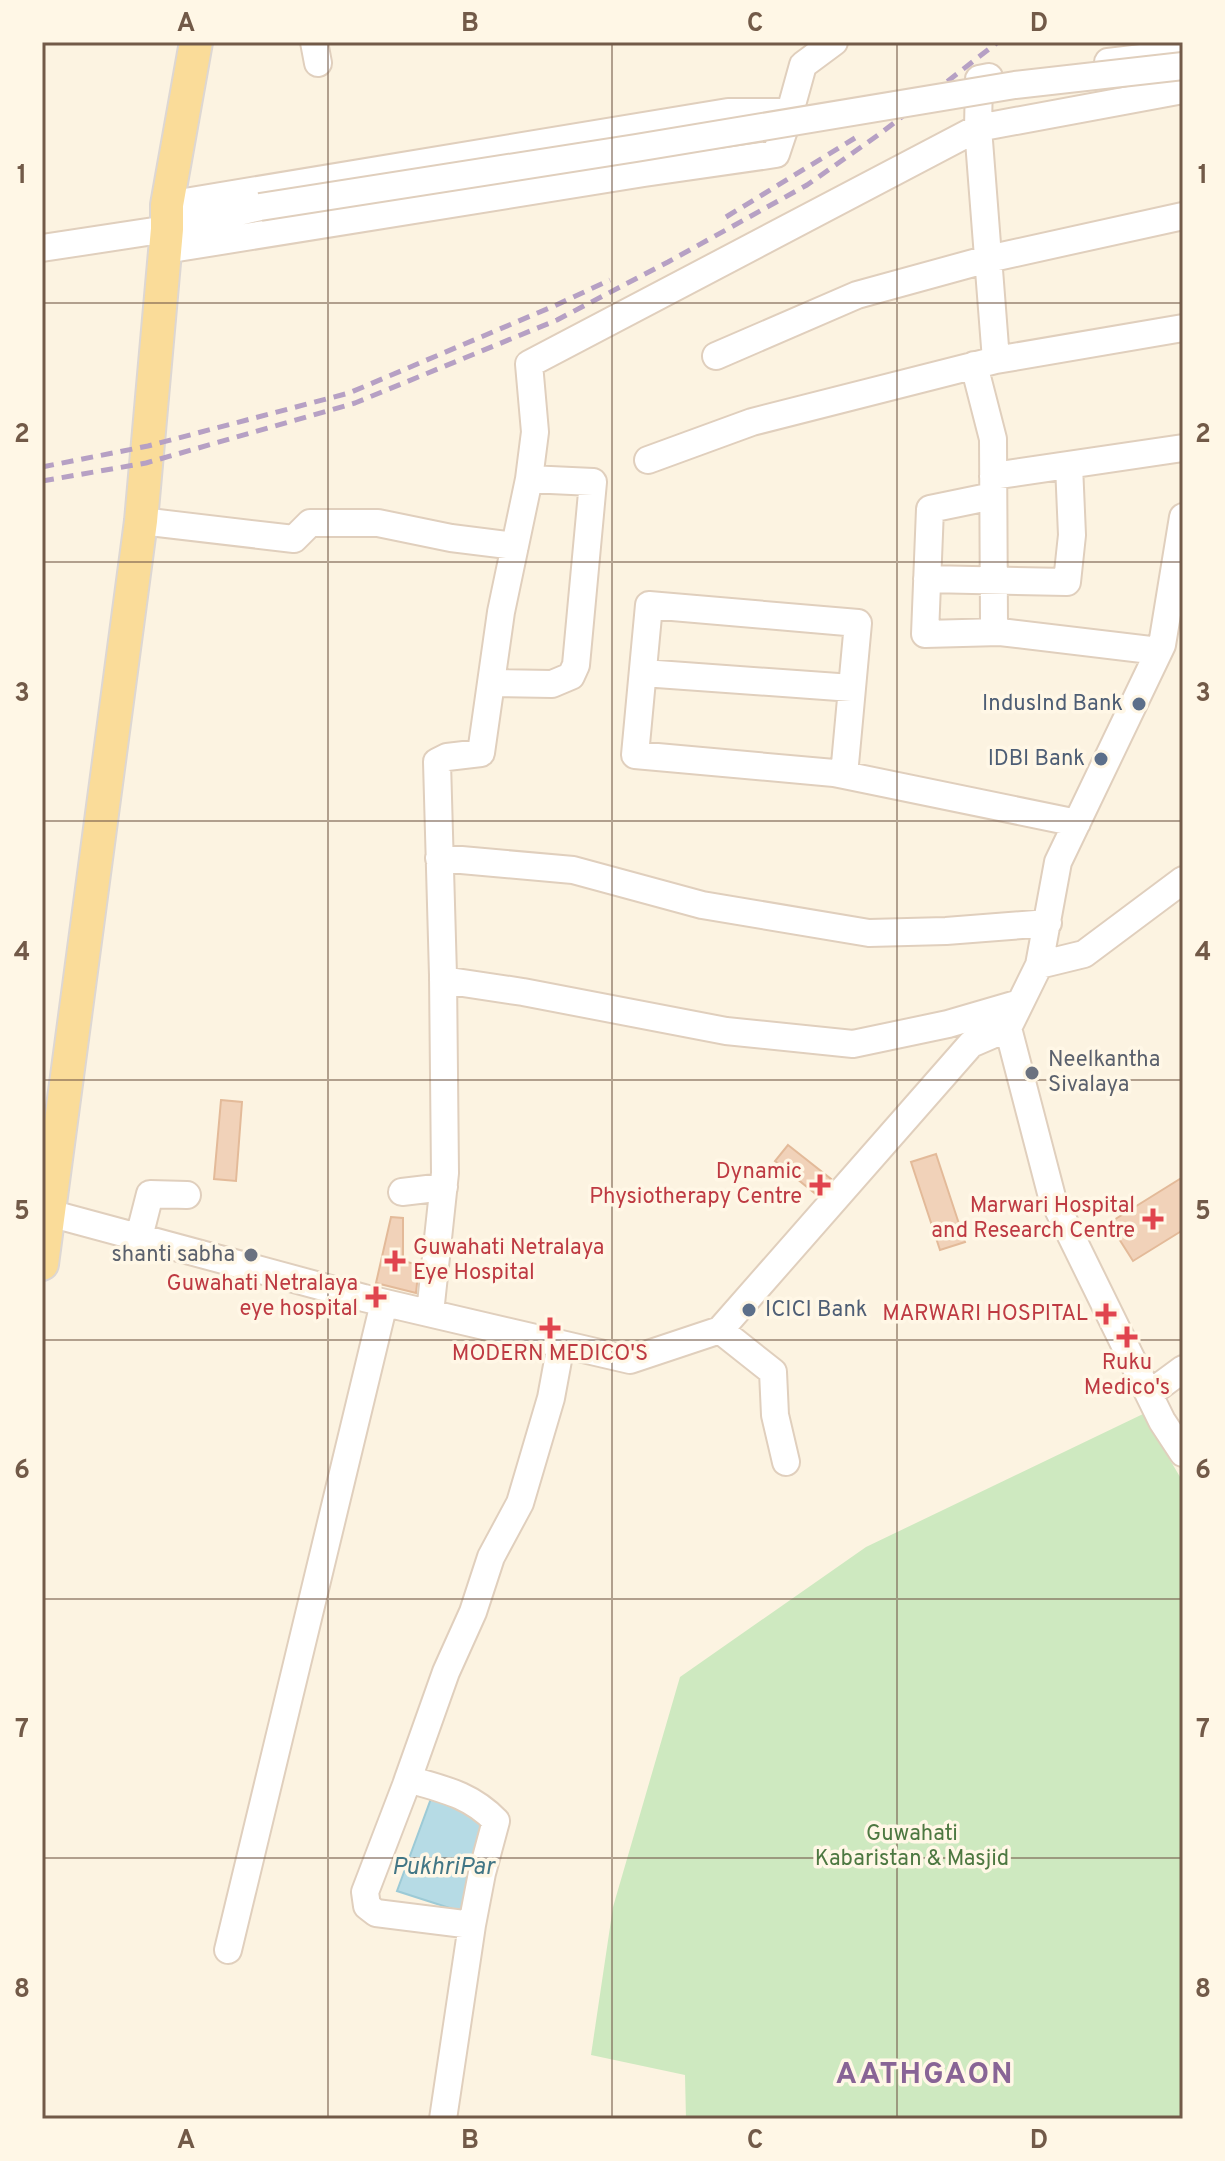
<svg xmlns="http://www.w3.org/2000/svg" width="1225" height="2161" font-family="Overpass,sans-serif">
  <rect width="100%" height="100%" fill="#fcf3e1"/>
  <!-- green -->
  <path fill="#cee9c0" d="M1143 1414 1183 1482V2119H686L685 2075 591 2055 613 1907 680 1677 866 1547Z"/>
  <!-- water -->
  <path fill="#b6dbe5" stroke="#9ccad6" stroke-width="2" d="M432 1796 495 1829 465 1913 397 1891Z"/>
  <!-- building -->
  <path fill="#f1d2b9" stroke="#e3ba99" stroke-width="2" d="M221 1100 242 1102 236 1181 214 1179Z
    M788 1145 831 1179 817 1195 775 1161Z
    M936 1154 965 1242 940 1250 911 1162Z
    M1183 1177V1230L1133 1261 1109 1223Z
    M391 1217 403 1218V1261L419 1265 416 1293 376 1283Z"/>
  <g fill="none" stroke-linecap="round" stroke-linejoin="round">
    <defs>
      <path id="minor" d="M314 42 318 63
        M1108 62 1142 58 1183 47
        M989 77 979 79 978 128 1183 90
        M167 205 728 112H790L803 65 834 42
        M42 248 167 229 260 207
        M165 250 644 173 776 154 790 112
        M716 356 857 295 988 259 1183 216
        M974 365 993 439 994 623 1000 632 1159 651
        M648 460 752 422 996 360 1183 328
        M993 476 1183 448
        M993 496 930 509 925 634 1000 632
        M1183 517 1162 645 1058 862 1039 965 1008 1028 1052 1197 1162 1421 1183 1453
        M141 521 294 539 310 523H378L451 538 515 546
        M927 579 1067 582 1072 535 1069 465
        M643 673 852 688
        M491 683 552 684 571 676 576 665 593 482 529 479
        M844 775 858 623 649 605 635 755 834 773 844 775 1077 823
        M439 858 573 870 702 905 869 933 946 931 1048 923
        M1039 965 1084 954 1183 880
        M443 980 523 992 726 1031 853 1044 948 1024 1020 1003
        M402 1192 444 1187
        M42 1213H49L364 1298 630 1360 720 1330 971 1044 1008 1028
        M139 1237 150 1194 187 1195
        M430 1313 445 1173 443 975 437 762 447 757 481 753 501 612 529 479 535 432 529 364 978 128 996 360
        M720 1330 773 1372 775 1415 786 1462
        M1149 1394 1183 1369
        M408 1779C442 1789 470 1794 496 1821L482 1873 472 1925 376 1913 367 1906 365 1892 406 1785 408 1779 446 1672 473 1612 491 1557 520 1503 551 1398 561 1344
        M228 1950 384 1303
        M443 2119 472 1925"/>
      <path id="major" d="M42 1264 141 521 167 229V205L196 42"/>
    </defs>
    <!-- minor casing -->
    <use href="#minor" stroke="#e0cfbd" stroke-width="30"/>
    <!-- major casing -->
    <use href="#major" stroke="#ddd7d3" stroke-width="36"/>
    <!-- minor -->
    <use href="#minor" stroke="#fff" stroke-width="26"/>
    <!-- major -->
    <use href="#major" stroke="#fadc99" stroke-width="32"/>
    <!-- rail -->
    <path stroke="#b6a0c4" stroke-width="5" stroke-dasharray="12 8" stroke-linecap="butt" d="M726 217 855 138
      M42 467 148 446 349 393 554 306 610 280
      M42 481 146 463 355 403 557 320 668 262 807 185 881 133 998 42"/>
    <defs>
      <path id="minor-bridge" d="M260 207 636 148 1015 85 1183 66"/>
    </defs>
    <!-- minor-bridge casing -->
    <use href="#minor-bridge" stroke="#e0cfbd" stroke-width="30" stroke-linecap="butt"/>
    <!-- minor-bridge -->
    <use href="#minor-bridge" stroke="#fff" stroke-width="26"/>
  </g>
  <!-- grid -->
  <path fill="none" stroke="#725a48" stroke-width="2" stroke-opacity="0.55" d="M328 42V2119M612 42V2119M897 42V2119M42 303H1183M42 562H1183M42 821H1183M42 1080H1183M42 1340H1183M42 1599H1183M42 1858H1183"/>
  <!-- markers -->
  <g fill="#5c6f8a" stroke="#fff7e6" stroke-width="3">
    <circle cx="1139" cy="704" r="8"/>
    <circle cx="1101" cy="759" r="8"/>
    <circle cx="749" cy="1310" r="8"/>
  </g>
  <g fill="#6b7280" stroke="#fff7e6" stroke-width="3">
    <circle cx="1032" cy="1073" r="8"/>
    <circle cx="251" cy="1255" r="8"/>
  </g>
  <g fill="#e0444e" stroke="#fff7e6" stroke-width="3">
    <path d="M816 1173h8v8h8v8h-8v8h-8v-8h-8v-8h8z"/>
    <path d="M1149 1207h8v8h8v8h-8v8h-8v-8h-8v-8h8z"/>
    <path d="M391 1249h8v8h8v8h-8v8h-8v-8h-8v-8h8z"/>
    <path d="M372 1285h8v8h8v8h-8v8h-8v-8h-8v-8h8z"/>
    <path d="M1102 1302h8v8h8v8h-8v8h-8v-8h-8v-8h8z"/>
    <path d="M546 1316h8v8h8v8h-8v8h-8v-8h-8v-8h8z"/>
    <path d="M1123 1325h8v8h8v8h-8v8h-8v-8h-8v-8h8z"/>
  </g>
  <g text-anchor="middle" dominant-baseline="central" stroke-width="7" stroke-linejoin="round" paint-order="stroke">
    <!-- service labels -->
    <g font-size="22" fill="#4e5e75" stroke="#fff7e6" text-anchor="end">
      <text x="1123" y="704">IndusInd Bank</text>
      <text x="1085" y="759">IDBI Bank</text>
      <text x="765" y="1310" text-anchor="start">ICICI Bank</text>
    </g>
    <!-- worship labels -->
    <g font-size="22" fill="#5b616d" stroke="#fff7e6" text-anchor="start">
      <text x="1048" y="1060">Neelkantha<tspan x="1048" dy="25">Sivalaya</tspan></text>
      <text x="235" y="1255" text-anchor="end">shanti sabha</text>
    </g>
    <!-- health labels -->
    <g font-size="22" fill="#be3a42" stroke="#fff7e6" text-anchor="end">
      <text x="802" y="1172">Dynamic<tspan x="802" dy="25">Physiotherapy Centre</tspan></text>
      <text x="1135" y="1206">Marwari Hospital<tspan x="1135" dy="25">and Research Centre</tspan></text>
      <text x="413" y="1248" text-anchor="start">Guwahati Netralaya<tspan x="413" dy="25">Eye Hospital</tspan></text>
      <text x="358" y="1284">Guwahati Netralaya<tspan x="358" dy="25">eye hospital</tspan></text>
      <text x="1088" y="1314">MARWARI HOSPITAL</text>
      <text x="550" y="1354" text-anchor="middle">MODERN MEDICO'S</text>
      <text x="1127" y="1363" text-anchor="middle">Ruku<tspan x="1127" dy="25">Medico's</tspan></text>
    </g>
    <!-- park labels -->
    <g font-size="22" fill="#4d7841" stroke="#fff7e6">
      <text x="912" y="1834">Guwahati<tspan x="912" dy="25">Kabaristan &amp; Masjid</tspan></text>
    </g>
    <!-- water labels -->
    <g font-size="24" font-style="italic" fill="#427685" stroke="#fff7e6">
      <text x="443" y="1868">PukhriPar</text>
    </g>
    <!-- district labels -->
    <g font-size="30" font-weight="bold" letter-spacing="2" fill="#886496" stroke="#fff7e6">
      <text x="925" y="2075">AATHGAON</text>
    </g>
  </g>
  <!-- border -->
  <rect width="1225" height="2161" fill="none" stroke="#fff7e6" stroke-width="88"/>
  <rect x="44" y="44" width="1137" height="2073" fill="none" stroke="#725a48" stroke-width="3"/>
  <g font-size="26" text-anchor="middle" font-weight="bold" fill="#725a48">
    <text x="186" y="31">A</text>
    <text x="470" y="31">B</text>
    <text x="755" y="31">C</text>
    <text x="1039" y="31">D</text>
    <text x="22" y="183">1</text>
    <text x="1203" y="183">1</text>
    <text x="22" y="442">2</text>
    <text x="1203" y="442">2</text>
    <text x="22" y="701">3</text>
    <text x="1203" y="701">3</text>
    <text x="22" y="960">4</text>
    <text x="1203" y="960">4</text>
    <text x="22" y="1219">5</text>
    <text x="1203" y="1219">5</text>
    <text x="22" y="1478">6</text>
    <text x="1203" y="1478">6</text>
    <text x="22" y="1737">7</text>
    <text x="1203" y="1737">7</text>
    <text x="22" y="1997">8</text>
    <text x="1203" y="1997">8</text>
    <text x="186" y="2148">A</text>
    <text x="470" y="2148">B</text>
    <text x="755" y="2148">C</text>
    <text x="1039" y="2148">D</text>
  </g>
</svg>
